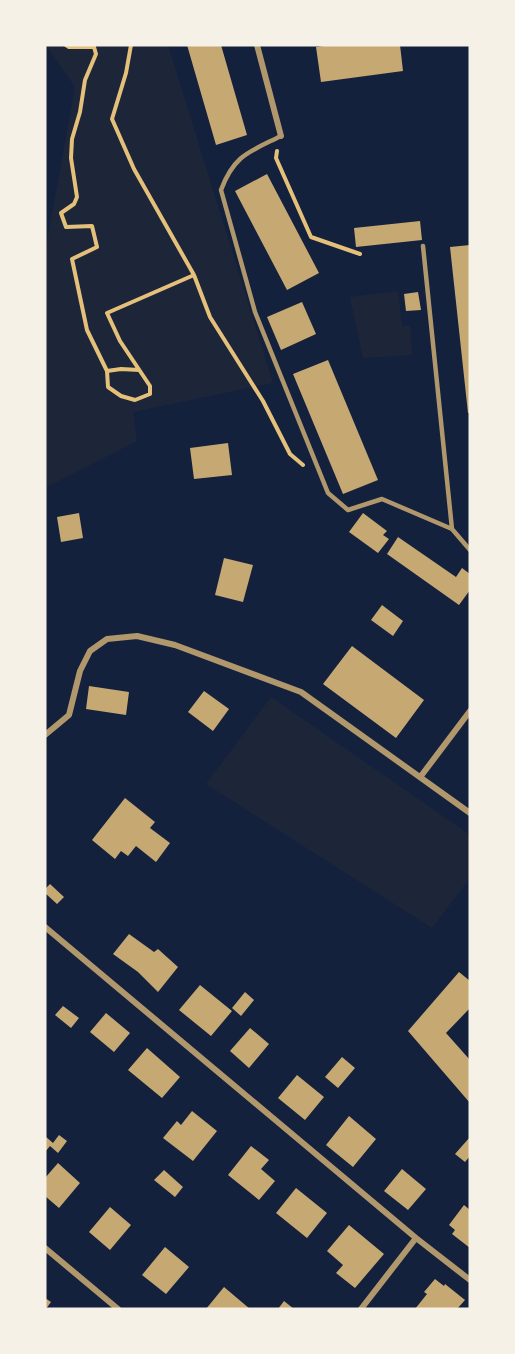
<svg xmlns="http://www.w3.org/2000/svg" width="515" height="1354" font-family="'Roboto Condensed',sans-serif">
  <rect width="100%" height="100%" fill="#14213d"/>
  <!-- green -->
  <path fill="#1d2539" d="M46 45H168L273 383 133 412 137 441 45 488V253L75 87Z
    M398 291 402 326H410L412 355 363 358 350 297Z
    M271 697 470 835V878L432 928 206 784Z"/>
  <!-- building -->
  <path fill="#c6a872" d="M187 45H221L247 135 216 145Z
    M331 45H400L403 71 321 82 316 47Z
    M267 174 319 273 287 290 235 191Z
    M420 221 422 240 356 247 354 228Z
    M470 245V413H468L450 247Z
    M418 292 421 310 406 311 404 294Z
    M302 302 316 334 281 350 267 317Z
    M328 360 378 480 343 494 293 374Z
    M228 443 232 475 194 479 190 448Z
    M79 513 83 538 61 542 57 517Z
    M363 513 387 531 383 535 389 539 378 553 349 532Z
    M398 537 456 577 462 568 470 574V590L459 605 387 554Z
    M224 558 253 565 243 602 215 595Z
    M382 605 403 621 393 636 371 620Z
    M352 646 424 700 396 738 323 684Z
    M89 686 129 692 126 715 86 709Z
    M204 691 229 709 213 731 188 712Z
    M125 798 155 822 150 828 170 843 156 862 136 846 128 856 121 851 115 859 92 840Z
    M50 884 64 897 57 904 45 893V889Z
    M129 934 154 952 158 949 178 967 158 992 138 972 113 954Z
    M459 972 470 981V1008L446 1033 470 1060V1103L408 1031Z
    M200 985 232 1011 211 1036 179 1010Z
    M245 992 254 1000 241 1016 232 1008Z
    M63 1006 79 1018 71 1028 55 1015Z
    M106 1013 130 1033 114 1052 90 1032Z
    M250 1028 269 1044 249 1068 230 1051Z
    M147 1048 180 1077 162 1098 128 1070Z
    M342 1057 355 1068 338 1088 325 1077Z
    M297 1075 324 1097 305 1120 278 1098Z
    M192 1111 217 1131 193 1161 163 1138 177 1121 181 1125Z
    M349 1116 376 1139 353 1167 326 1145Z
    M59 1135 67 1141 58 1153 50 1146 45 1152V1136L53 1143Z
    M470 1137V1156L465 1162 455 1154Z
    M251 1146 269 1160 261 1169 275 1181 259 1200 228 1175Z
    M58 1163 80 1183 59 1208 45 1196V1178Z
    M402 1169 426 1189 408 1210 384 1191Z
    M164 1170 183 1187 175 1197 154 1180Z
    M296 1188 327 1213 307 1238 276 1213Z
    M464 1205 470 1210V1248L452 1234 455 1230 449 1225Z
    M110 1207 131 1225 110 1250 89 1232Z
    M349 1225 384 1254 355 1288 336 1273 343 1265 327 1251Z
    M165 1247 189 1267 166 1294 142 1275Z
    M435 1279 444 1286 445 1284 465 1300 457 1309H415L427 1294 424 1292Z
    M224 1287 250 1309H206Z
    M45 1298 51 1302 46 1309H45Z
    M284 1301 294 1309H278Z"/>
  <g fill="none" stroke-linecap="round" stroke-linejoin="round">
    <!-- path -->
    <path stroke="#e5c07b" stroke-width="4" d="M66 45 69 47H94L96 54 85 80 80 112 72 139 71 158 77 197 74 204 61 213 66 227 92 226 97 247 72 259 87 330 107 371 108 387 121 396 135 400 150 394V386L120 341 107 313 194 275
      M131 45 126 73 112 119 134 169 194 275 210 317 263 401 290 454 303 465
      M277 151 276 158 311 237 360 254
      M107 371 121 369 139 370"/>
    <!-- service -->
    <path stroke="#b1986c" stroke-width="4.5" d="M281 136C249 152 234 155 221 190L255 312 328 493 348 510 382 499 452 529
      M423 246 452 529 470 550"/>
    <!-- minor -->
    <path stroke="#b1986c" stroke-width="6" d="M257 45 281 136
      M45 735 69 715 80 671 90 651 107 639 137 636 175 645 301 692 470 813
      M421 776 470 711
      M45 927 416 1238 470 1280
      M45 1248 118 1309
      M361 1309 416 1238"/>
  </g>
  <!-- border -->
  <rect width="515" height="1354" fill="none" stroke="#f6f1e7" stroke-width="93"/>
</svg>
